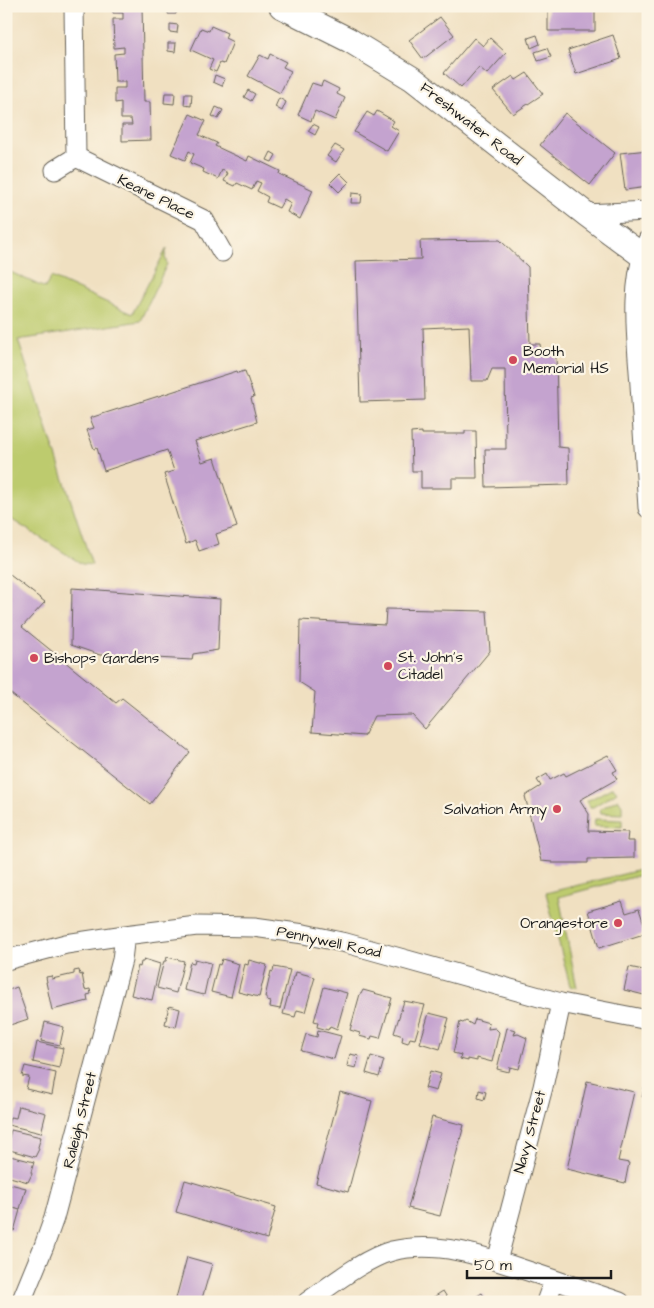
<svg xmlns="http://www.w3.org/2000/svg" width="654" height="1308" font-family="'Architects Daughter',sans-serif">
  <rect width="100%" height="100%" fill="#fcf5e5"/>
  <filter id="ink" filterUnits="userSpaceOnUse"><feTurbulence type="fractalNoise" baseFrequency=".02" numOctaves="2"/><feDisplacementMap in="SourceGraphic" scale="10" xChannelSelector="R" yChannelSelector="G"/><feConvolveMatrix kernelMatrix="1 2 1 2 8 2 1 2 1" color-interpolation-filters="sRGB"/></filter>
  <filter id="wash" filterUnits="userSpaceOnUse"><feTurbulence type="fractalNoise" baseFrequency=".0096" numOctaves="4" result="noise"/><feDisplacementMap in="SourceGraphic" scale="20" xChannelSelector="R" yChannelSelector="G"/><feGaussianBlur stdDeviation="1.12" result="paint"/><feColorMatrix in="noise" values="0 0 0 0 0 0 0 0 0 0 0 0 0 0 0 0 0 1.4 0 .05"/><feComposite in="paint" operator="in"/></filter>
  <g filter="url(#wash)">
    <rect width="100%" height="100%" fill="#f0e0c1"/>
    <!-- green -->
    <path fill="#bdcb6e" stroke="#6c7445" d="M167 248 165 257 167 264 140 321 18 340 92 565 82 564 6 516V270L45 288 51 277 132 314Z
      M613 787 617 792 593 807H590L587 801Z
      M618 799 622 805V814L601 813 600 809Z
      M595 819 622 820V827L594 826Z
      M648 868V873L559 897 577 988 570 986 546 893Z"/>
    <g id="blocks">
      <!-- building -->
      <path fill="#c4a3cf" d="M113 6H142L144 102H150L151 140 122 141V125H132L131 119H121V102L115 103V88H125V82H115L114 54 124 53V47L114 48 113 19H123V13H113Z
        M169 6H176V14H168Z
        M595 6V31H548V7Z
        M440 17 454 35 423 59 409 40Z
        M170 24 178 25 177 33 170 32Z
        M211 26 227 33 225 38 233 42 224 64 220 63 216 72 209 69 213 60 191 50 201 28 209 31Z
        M537 35 540 44 531 48 528 38Z
        M613 35 621 59 576 74 568 50Z
        M474 38 483 46 490 38 506 53 487 74 479 67 461 88 444 73Z
        M168 43H176L175 52 168 51Z
        M547 48 551 57 538 61 535 52Z
        M270 54 286 62 283 67 291 71 280 93 248 76 260 55 268 59Z
        M527 73 543 94 513 114 493 90 513 76 516 80Z
        M215 75 225 79 222 86 213 82Z
        M323 81 339 89 337 94 345 98 335 120 315 111 311 121 298 115 312 83 321 86Z
        M248 90 255 94 251 101 244 97Z
        M165 93H175L174 104 164 103Z
        M185 94H192L191 106 184 105Z
        M279 98 286 102 282 111 275 107Z
        M216 107 223 110 218 119 212 116Z
        M377 111 394 121 391 126 399 131 387 151 354 132 367 112 374 116Z
        M565 113 615 153 590 185 540 145Z
        M190 114 206 121 199 135 217 143 215 146 247 161 249 156 280 171 279 174 313 190 300 219 287 212 291 203 284 199 279 208 266 202 268 197 257 191 261 183 256 181 252 190 237 183 235 186 224 181 228 173 222 170 218 179 203 172 204 169 190 163 194 154 189 151 185 160 171 154Z
        M313 124 319 127 315 135 308 131Z
        M335 145 344 150 336 162 327 156Z
        M648 150V187L625 190 620 153Z
        M271 152 276 155 272 162 267 160Z
        M340 173 349 182 339 192 330 183Z
        M352 193 362 194 361 203H351Z
        M500 240 528 267 530 344H540L541 352H556L558 447 568 448 569 485 486 487 485 449H506L505 369H492L487 381H471L469 326 423 328 425 400 360 402 356 261 421 259 420 241Z
        M237 371 238 373 245 371 254 397 251 398 257 422 195 441 202 462 215 458 237 527 216 534 219 544 199 551 195 540 186 544 164 474 174 471 167 450 104 471 97 448 94 449 87 430 94 428 90 418Z
        M465 431H476L477 478H452V488H421V471H412L411 433 422 432V434H465Z
        M6 572 45 602 22 627 116 703 122 698 190 752 150 804 6 690Z
        M72 588 220 599 218 650 193 654 192 660 100 655 71 645Z
        M386 609 487 611 490 651 425 729 412 715 374 716 364 736 312 732 315 692 299 682 300 620 385 625Z
        M608 755 617 770 613 772 617 779 580 800 589 814 588 831 628 832 627 841H634V858L588 859V863H552V862L541 861 525 796 541 786 537 780 547 774 550 780 564 773 566 776Z
        M622 901 626 913 639 909 647 933 599 948 588 911Z
        M167 957 184 961 176 993 157 988 164 961H166Z
        M144 959 160 964 152 1000 131 995 138 966 140 967 141 962H143Z
        M195 959 211 963 204 995 184 990 190 962 194 963Z
        M222 959 239 964 231 997 211 992 218 964 220 965Z
        M249 960 267 965 259 997 238 992 245 964 248 965Z
        M274 967 290 970 280 1009 270 1007 271 1002 267 1001V997H265L271 971 273 972Z
        M629 967 648 971V996L624 990Z
        M79 970 80 975 82 974 85 990 90 989 91 994 87 995 88 1001 52 1010 46 982H47L46 977 52 976V979L74 974V971Z
        M296 972 315 977 305 1012 297 1010 295 1017 283 1014 293 977H295Z
        M17 987 28 1019 7 1026 6 991Z
        M324 987 347 993 337 1029 330 1026 328 1030 317 1027 318 1022 314 1021Z
        M363 990 392 998 380 1038 372 1036 371 1039 359 1036 360 1033 350 1030 360 994H361Z
        M404 1001 425 1005 415 1039 410 1038 408 1043 402 1041 403 1036 394 1033Z
        M169 1006 180 1009 176 1027 165 1024Z
        M429 1013 449 1018 440 1049 420 1043Z
        M475 1019 489 1023 488 1029 495 1028 499 1032 492 1062 477 1058V1061L468 1059V1061L460 1059 461 1055 453 1053 460 1022 463 1023 466 1021 473 1025Z
        M45 1022 64 1027 60 1045 41 1041Z
        M507 1028 516 1030 514 1035 518 1034 527 1038 519 1069 510 1067 509 1072 497 1069Z
        M318 1030 341 1036 334 1059 301 1051 306 1034 317 1037Z
        M37 1042 63 1048 59 1068 33 1062Z
        M350 1054 359 1056 356 1068 347 1066Z
        M371 1056 384 1060 379 1077 366 1073Z
        M25 1066 56 1073 52 1095 26 1089 29 1077 22 1076Z
        M430 1071 441 1074 436 1091 425 1088Z
        M647 1076H648V1099L642 1097Z
        M587 1081 634 1092 618 1161 629 1163 625 1183 567 1169Z
        M479 1090 486 1092 484 1100 478 1098Z
        M340 1092 372 1101 348 1192 316 1183Z
        M19 1106 46 1113 41 1133 8 1125 10 1117 16 1118Z
        M432 1117 464 1125 440 1216 408 1208Z
        M11 1130 41 1137 38 1147 39 1149 35 1157 6 1149Z
        M6 1155 34 1162 31 1172 32 1174 28 1182 6 1176Z
        M185 1180 276 1207 267 1239 176 1212Z
        M6 1183 26 1188 20 1209 6 1205Z
        M6 1206 20 1210 14 1231 6 1229Z
        M187 1257 212 1264 201 1302H175Z
        M443 1291 450 1302H426Z
        M482 1293 487 1302H468Z"/>
    </g>
  </g>
  <g filter="url(#ink)">
    <use href="#blocks" fill-opacity="0" stroke="#666156" stroke-width="1"/>
    <g fill="none" stroke-linecap="round" stroke-linejoin="round">
      <defs>
        <path id="minor" d="M76 157 204 220 222 252
          M55 170 76 157 74 6
          M586 214 648 211
          M648 240C629 286 637 338 640 385 643 426 645 467 648 508
          M6 960 66 944 125 935 197 926 254 927 304 934 346 943 561 1003 648 1020
          M497 1261 543 1087 561 1003
          M21 1302 44 1246 54 1218 122 960 125 935
          M307 1302C330 1286 365 1258 392 1251 441 1239 491 1259 537 1274 564 1283 592 1293 620 1302
          M546 1302 554 1280"/>
        <path id="major" d="M281 6 349 40 413 79 586 214 648 260"/>
      </defs>
      <!-- minor casing -->
      <use href="#minor" stroke="#666156" stroke-width="21"/>
      <!-- major casing -->
      <use href="#major" stroke="#666156" stroke-width="26"/>
      <!-- minor -->
      <use href="#minor" stroke="#fff" stroke-width="19"/>
      <!-- major -->
      <use href="#major" stroke="#fff" stroke-width="24"/>
    </g>
  </g>
  <!-- markers -->
  <g fill="#d1495b" stroke="#fcf5e5" stroke-width="2">
    <circle cx="513" cy="360" r="5"/>
    <circle cx="34" cy="658" r="5"/>
    <circle cx="388" cy="666" r="5"/>
    <circle cx="557" cy="809" r="5"/>
    <circle cx="618" cy="923" r="5"/>
  </g>
  <g text-anchor="middle" dominant-baseline="central" stroke-width="4.5" stroke-linejoin="round" paint-order="stroke">
    <!-- street labels -->
    <g font-size="15" fill="#1c1c1c" stroke="#fcf5e5">
      <text transform="translate(471 124) rotate(38)">Freshwater Road</text>
      <text transform="translate(156 197) rotate(26)">Keane Place</text>
      <text transform="translate(329 942) rotate(12)">Pennywell Road</text>
      <text transform="translate(80 1120) rotate(-76)">Raleigh Street</text>
      <text transform="translate(530 1132) rotate(-75)">Navy Street</text>
    </g>
    <!-- poi labels -->
    <g font-size="15" fill="#1c1c1c" stroke="#fcf5e5" text-anchor="start">
      <text x="523" y="351">Booth<tspan x="523" dy="17">Memorial HS</tspan></text>
      <text x="398" y="657">St. John's<tspan x="398" dy="17">Citadel</tspan></text>
      <text x="44" y="658">Bishops Gardens</text>
      <text x="547" y="809" text-anchor="end">Salvation Army</text>
      <text x="608" y="923" text-anchor="end">Orangestore</text>
    </g>
  </g>
  <!-- margin -->
  <rect width="654" height="1308" fill="none" stroke="#fcf5e5" stroke-width="25"/>
  <!-- scale -->
  <path d="M467 1270v8h144v-8" fill="none" stroke="#1c1c1c" stroke-width="2.5"/>
  <text x="474" y="1270" font-size="15" fill="#1c1c1c" stroke="#fcf5e5" stroke-width="4" paint-order="stroke">50 m</text>
</svg>
